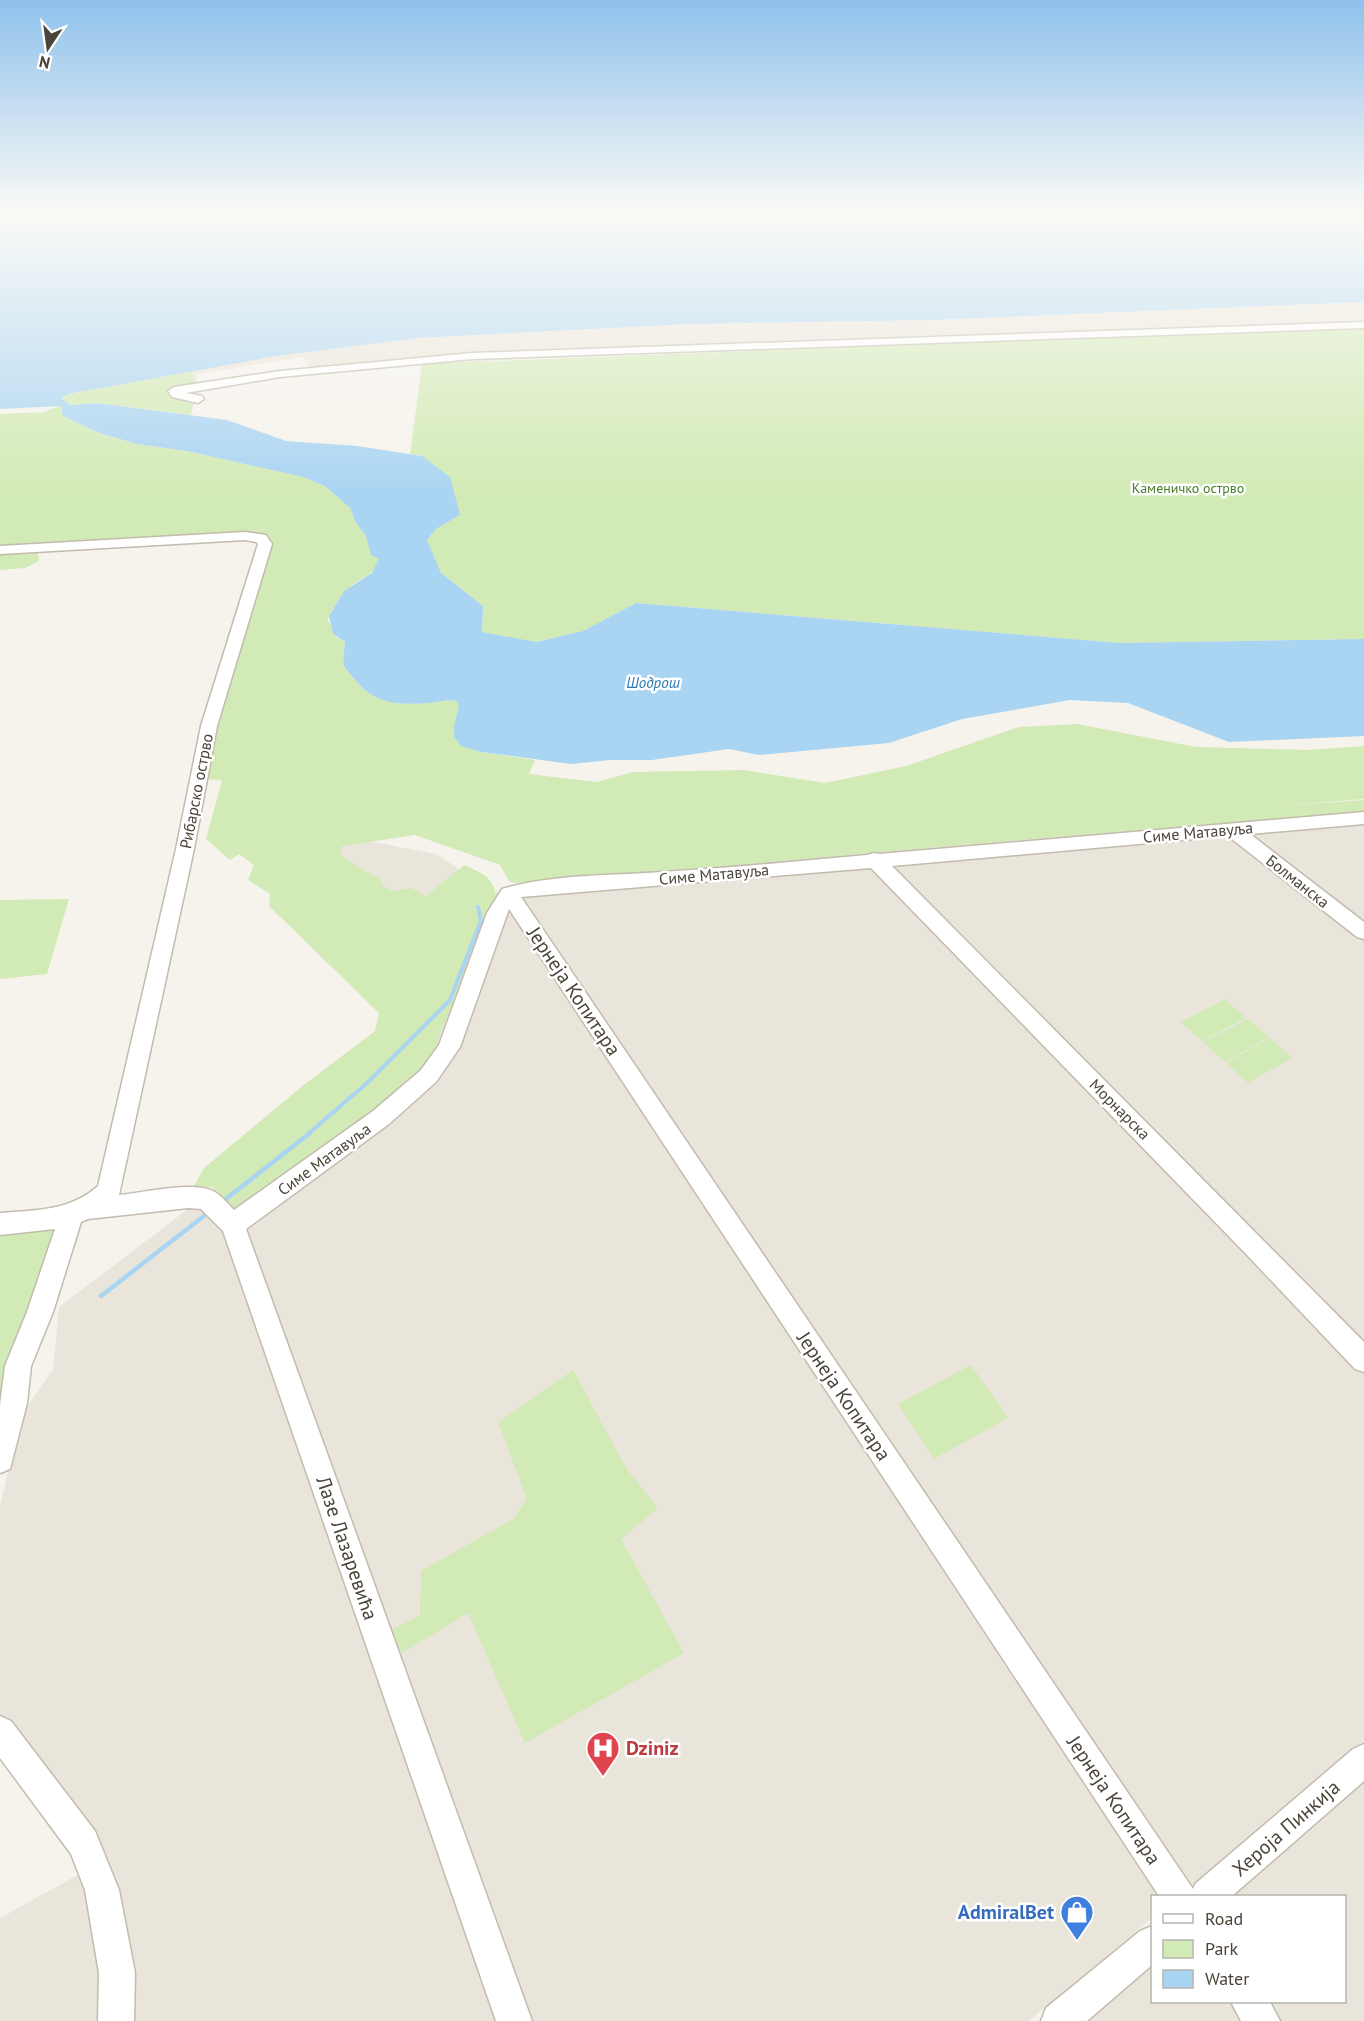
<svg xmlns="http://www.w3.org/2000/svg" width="1364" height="2021" font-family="'PT Sans',sans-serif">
  <rect width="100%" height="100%" fill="#f6f3ec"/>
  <!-- residential -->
  <path fill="#eae5da" d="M1364 302V327L556 357 312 372 303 357 197 374 196 389 192 371 276 356 418 338 690 324 934 320Z
    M1364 807V1741L1178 1896H1152V1918L1029 2021H126L101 1864 0 1719V1505L23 1412 53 1370 59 1307 305 1120 412 1012 315 911 338 835 436 854 472 878 488 896 521 882Z
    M1364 1774V2021H1078L1152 1955V2002H1344V1896H1219Z
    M83 1872 107 2021H0V1918Z"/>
  <!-- green -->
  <path fill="#d2eab5" d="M1364 327V639L1120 643 636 603 583 631 535 642 482 632 483 606 441 573 427 540 436 529 460 515 422 456 410 454 422 364Z
    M192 371 196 389 191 415 97 403 70 405 61 398 68 394Z
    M58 406H62L65 417 99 433 137 444 187 451 303 477 325 486 350 508 356 523 366 536 371 554 379 559C376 576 360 577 349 588 341 595 331 610 328 620L336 637 345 642C343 669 338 661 358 683 377 705 401 705 430 703 439 702 448 699 458 701L459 706 454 726 457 742 481 752 535 760 529 774 596 782 633 772 743 770 825 783 906 766 1019 727 1077 724 1196 747 1308 750 1364 746V799L1278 806 1364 800V814L1053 837 519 884 509 881 500 865 415 835 342 846 340 852 349 861 381 880V884L392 891 411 888 426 896 464 865C482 873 494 877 496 897L431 1057 388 1101 237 1212 212 1187 194 1186 204 1168 305 1084 375 1031 379 1013 269 906 270 894 248 880 254 865 239 854 230 860 206 839 222 780 199 779 271 547V542C264 531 250 532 238 532L37 544 39 561 25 568 0 570V414L44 412Z
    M69 899 47 974 0 979V900Z
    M1225 999 1246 1018 1202 1041 1181 1022Z
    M1248 1019 1269 1037 1225 1062 1203 1042Z
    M1270 1038 1292 1058 1248 1083 1226 1063Z
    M50 1229 59 1234 19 1333 0 1400V1235Z
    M971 1365 1008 1418 934 1459 898 1404Z
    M573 1370 626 1468 658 1508 621 1539 684 1653 525 1743 468 1613 402 1653 391 1630 420 1615 421 1571 513 1519 527 1499 498 1422Z"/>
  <!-- water -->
  <path fill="#a9d4f2" d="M0 212H1364V302L934 320 690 324 418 338 276 356 68 394 61 398 70 405 97 403 227 420 286 441 357 446 422 456 450 477 460 515 436 529 427 540 441 573 483 606 482 632 536 642 583 631 636 603 1120 643 1364 639V736L1229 742 1128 703 1070 700 962 719 889 743 759 755 729 749 652 760H610L571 764 481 752 461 746 454 737V726L459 706 457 701C448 699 439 702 430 703 402 705 377 705 358 683 339 662 343 668 345 642L333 634 329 616 344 591 372 573 379 559 371 555 366 536 356 523 350 508 325 486 303 477 187 451 137 444 99 433 65 417 62 414V406L0 409Z"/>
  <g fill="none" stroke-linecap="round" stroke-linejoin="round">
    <!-- stream-far1 -->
    <path stroke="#a9d4f2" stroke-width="4" d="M308 1134 367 1083 450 1000 481 921 478 907"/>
    <!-- stream -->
    <path stroke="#a9d4f2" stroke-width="4.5" d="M222 1202 310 1133
      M101 1296 209 1212"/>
    <defs>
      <path id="minor" d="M1364 322V328L472 359 280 377 186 393 202 396 204 399 198 403 172 397 168 391 174 387 280 371 472 353Z
        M245 532 266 535 272 544 217 726 194 849 119 1195C142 1193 193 1181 213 1191 221 1195 228 1204 234 1210L373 1111 421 1070 439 1045 487 913 502 889C553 874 609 876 661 872 730 868 798 861 867 855L874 853 879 854 1364 812V824L1250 834 1364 922V939L1357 937 1228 836 892 866 1364 1342V1372L1355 1369 1247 1255 871 868 521 897 1193 1889 1195 1884 1353 1749 1364 1744V1781L1232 1896H1159L509 909 460 1047 436 1082 389 1124 246 1229 532 2021H496L223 1231 201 1209 188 1208 88 1219 81 1222 53 1312 31 1366 27 1403 10 1469 0 1473V1405L5 1366 27 1312 55 1229 0 1235V1213C36 1210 70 1211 98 1186L176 849 201 726 258 544 256 542 245 540 0 554V546Z
        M0 1716 11 1721 95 1831 119 1890 135 1973 134 2021H98L99 1973 85 1890 71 1854 0 1758Z
        M1152 1926V1965L1087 2021H1041L1046 2008 1140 1931Z
        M1231 2002H1270L1280 2021H1241Z"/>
    </defs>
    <!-- minor casing -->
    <use href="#minor" stroke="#c2bbae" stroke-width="3"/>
    <!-- minor -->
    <use href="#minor" fill="#fff" fill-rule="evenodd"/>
  </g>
  <!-- sky -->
  <linearGradient id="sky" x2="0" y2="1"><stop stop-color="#8fc1ec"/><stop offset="0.43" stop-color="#fbfaf6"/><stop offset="1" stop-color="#fbfaf6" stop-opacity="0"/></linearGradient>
  <rect width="1364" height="495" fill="url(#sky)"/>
  <!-- icons -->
  <defs>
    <symbol id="hospital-pin" viewBox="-11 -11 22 30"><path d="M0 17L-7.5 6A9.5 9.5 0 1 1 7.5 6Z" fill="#e0444e" stroke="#fff"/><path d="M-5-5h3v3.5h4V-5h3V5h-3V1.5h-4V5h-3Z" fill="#fff"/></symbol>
    <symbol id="shop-pin" viewBox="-11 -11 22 30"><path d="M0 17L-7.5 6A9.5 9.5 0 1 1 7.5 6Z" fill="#3f7fe0" stroke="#fff"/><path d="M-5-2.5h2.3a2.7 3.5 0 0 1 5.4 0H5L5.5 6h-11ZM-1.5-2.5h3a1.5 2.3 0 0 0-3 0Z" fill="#fff"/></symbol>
  </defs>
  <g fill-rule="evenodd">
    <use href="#hospital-pin" x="584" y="1729" width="38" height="52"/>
    <use href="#shop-pin" x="1058" y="1893" width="38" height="52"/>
  </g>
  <g text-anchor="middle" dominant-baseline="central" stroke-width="5" stroke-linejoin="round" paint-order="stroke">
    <!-- far-park labels -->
    <g font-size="14" fill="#4a7f2a" stroke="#fff">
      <text x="1188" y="488">Каменичко острво</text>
    </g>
    <!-- far-water labels -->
    <g font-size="15" font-style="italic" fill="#2e7ab2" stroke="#fff">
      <text x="653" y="682">Шодрош</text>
    </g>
    <!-- street labels -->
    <g font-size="16" fill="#4b4439" stroke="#fff">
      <text transform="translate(196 791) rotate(-79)">Рибарско острво</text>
      <text transform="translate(1198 832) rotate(-5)">Симе Матавуља</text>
      <text transform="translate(714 874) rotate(-5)">Симе Матавуља</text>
      <text transform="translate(1298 881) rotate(38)">Болманска</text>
      <text transform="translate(1120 1109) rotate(45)">Морнарска</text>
      <text transform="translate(324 1159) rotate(-36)">Симе Матавуља</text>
    </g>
    <!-- near-street labels -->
    <g font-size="20" fill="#4b4439" stroke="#fff">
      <text transform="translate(574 991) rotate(56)">Јернеја Копитара</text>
      <text transform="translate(844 1396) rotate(56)">Јернеја Копитара</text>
      <text transform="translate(347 1548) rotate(71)">Лазе Лазаревића</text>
      <text transform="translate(1114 1800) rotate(56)">Јернеја Копитара</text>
      <text transform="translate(1286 1828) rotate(-41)">Хероја Пинкија</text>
    </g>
    <!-- near-health labels -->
    <g font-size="20" font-weight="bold" fill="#be3a42" stroke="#fff" text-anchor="start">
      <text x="626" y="1748">Dziniz</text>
    </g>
    <!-- near-shop labels -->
    <g font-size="20" font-weight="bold" fill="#366cbe" stroke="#fff" text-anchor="end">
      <text x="1054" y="1912">AdmiralBet</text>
    </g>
  </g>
  <!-- legend -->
  <rect x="1151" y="1895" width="195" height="108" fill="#ffffff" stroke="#b7b4b0" stroke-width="1.5"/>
  <rect x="1163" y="1914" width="30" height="9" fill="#ffffff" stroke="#b7b4b0" stroke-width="1.5"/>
  <text x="1205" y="1925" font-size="18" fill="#4b4439">Road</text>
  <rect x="1163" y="1940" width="30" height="18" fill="#d2eab5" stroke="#b7b4b0" stroke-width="1.5"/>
  <text x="1205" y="1955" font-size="18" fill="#4b4439">Park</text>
  <rect x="1163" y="1970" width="30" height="18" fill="#a9d4f2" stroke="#b7b4b0" stroke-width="1.5"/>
  <text x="1205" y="1985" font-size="18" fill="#4b4439">Water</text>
  <!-- north arrow -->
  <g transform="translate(48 48) rotate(193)" stroke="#ffffff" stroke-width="4.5" paint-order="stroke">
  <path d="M0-4.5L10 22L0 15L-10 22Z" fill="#4b4439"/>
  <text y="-9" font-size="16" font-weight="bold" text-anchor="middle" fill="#4b4439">N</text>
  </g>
</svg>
